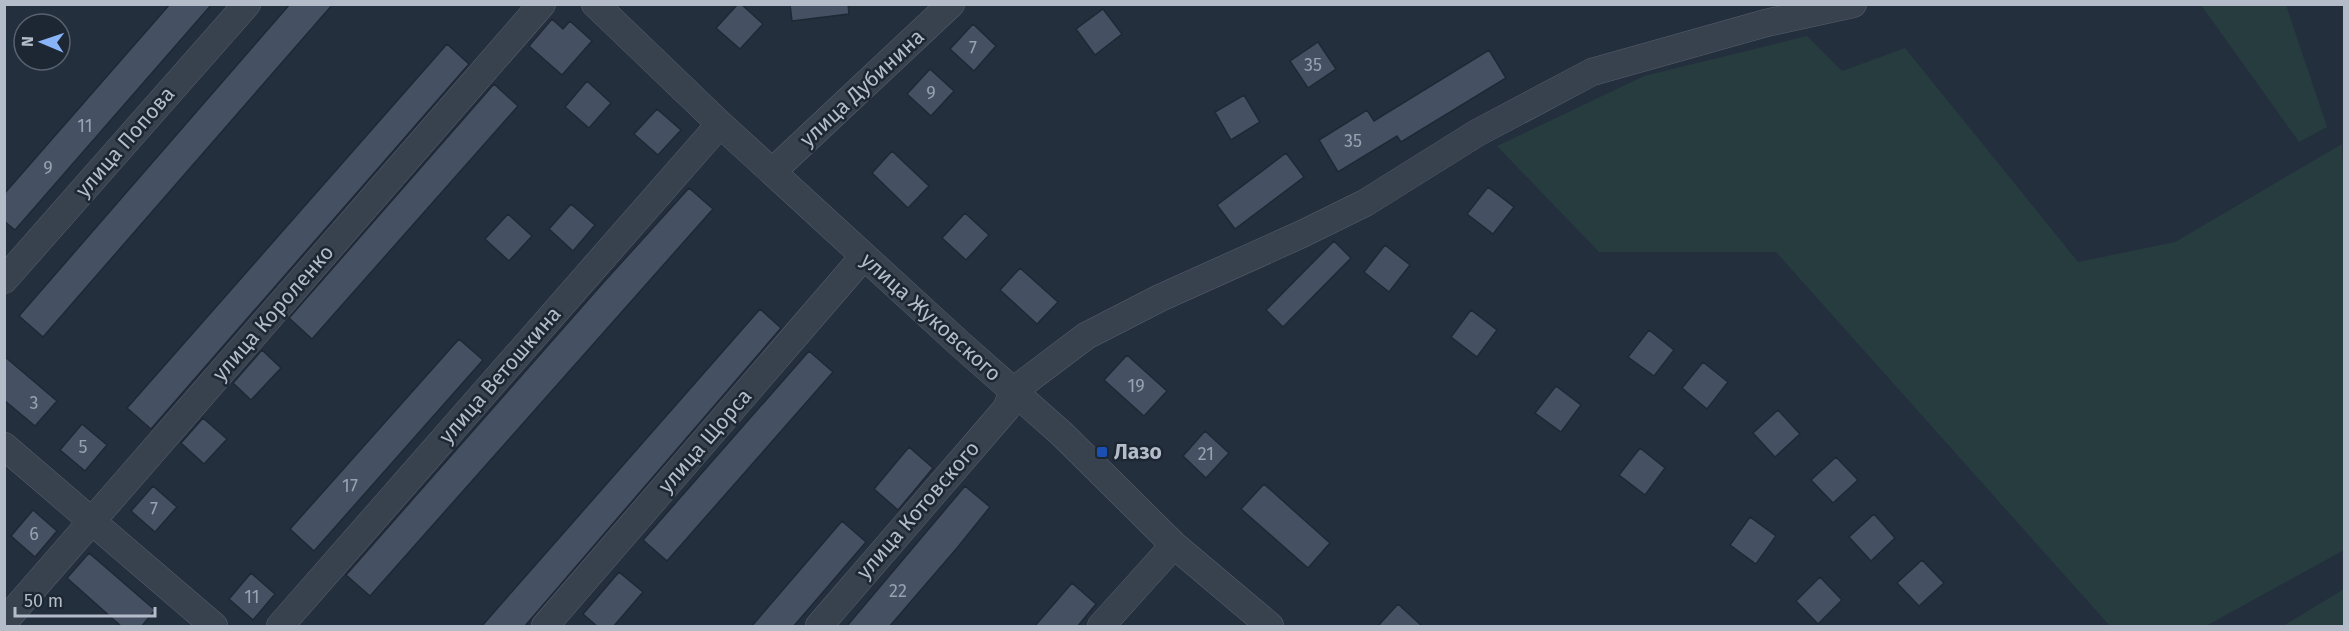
<svg xmlns="http://www.w3.org/2000/svg" width="2349" height="631" font-family="'Fira Sans',sans-serif">
  <rect width="100%" height="100%" fill="#242f3e"/>
  <!-- green -->
  <path fill="#263c3f" d="M2201 5H2286L2327 127 2299 142Z
    M1807 36 1842 71 1905 48 2078 262 2175 242 2342 144 2344 184V550L2206 626H2110L1776 252H1599L1497 146 1644 76Z
    M2344 589V626H2283Z"/>
  <!-- building -->
  <path fill="#455162" stroke="#1f2835" stroke-width="1.5" d="M170 4H212L15 230 4 221V194Z
    M290 4H333L43 337 19 316Z
    M738 4H741L763 24 740 49 716 28Z
    M790 4H848L849 14 792 21Z
    M1103 9 1122 34 1095 55 1076 29Z
    M552 19 563 29 570 21 592 41 562 75 529 46Z
    M973 24 996 46 974 71 950 49Z
    M1318 42 1336 69 1308 88 1290 61Z
    M447 44 469 64 151 429 127 408Z
    M1489 50 1506 78 1401 142 1397 136 1338 172 1319 140 1367 110 1374 121Z
    M930 69 954 91 931 116 907 94Z
    M587 81 611 103 589 128 565 107Z
    M494 84 518 106 312 339 289 318Z
    M1244 95 1260 122 1231 140 1215 112Z
    M657 109 681 130 658 155 634 134Z
    M892 151 929 186 908 208 872 173Z
    M1286 153 1304 177 1235 229 1217 205Z
    M1488 187 1514 207 1493 234 1467 214Z
    M689 188 713 209 370 596 346 575 602 284Z
    M571 204 595 225 573 251 549 229Z
    M965 213 989 235 966 260 942 238Z
    M508 214 532 236 509 261 485 239Z
    M1334 241 1351 258 1283 327 1266 310Z
    M1385 245 1410 265 1389 292 1364 272Z
    M1020 268 1058 302 1037 324 1000 290Z
    M760 309 781 328 531 619 524 627H481Z
    M1471 310 1497 330 1477 357 1451 337Z
    M1649 330 1674 350 1654 376 1628 357Z
    M459 339 483 360 314 551 290 529Z
    M262 350 281 368 251 400 233 383Z
    M809 351 833 372 667 561 643 540Z
    M1127 355 1167 391 1144 416 1104 380Z
    M4 356 57 401 35 426 4 400Z
    M1703 362 1728 382 1707 409 1682 388Z
    M1556 386 1581 405 1561 432 1535 413Z
    M1778 410 1800 434 1775 457 1753 433Z
    M203 418 227 439 204 464 181 443Z
    M82 424 107 445 85 471 60 450Z
    M1205 431 1229 453 1206 478 1183 456Z
    M909 447 933 468 898 510 874 489Z
    M1640 448 1665 468 1645 495 1619 475Z
    M1836 457 1858 480 1833 503 1811 480Z
    M1264 484 1330 543 1308 568 1241 509Z
    M153 486 177 507 155 532 131 511Z
    M965 486 990 507 957 548 889 627H846Z
    M33 510 57 531 35 557 11 536Z
    M1874 514 1895 538 1871 561 1849 537Z
    M1750 517 1776 536 1756 564 1730 545Z
    M842 521 866 542 830 584 793 627H751Z
    M89 553 155 610 141 627H122L67 578Z
    M1922 560 1944 583 1919 606 1897 583Z
    M619 572 643 592 613 627H598L583 614Z
    M251 573 275 594 253 620 229 599Z
    M1820 577 1842 600 1818 624 1796 601Z
    M1072 583 1096 604 1077 627H1034Z
    M1398 604 1423 627H1377Z"/>
  <g fill="none" stroke-linecap="round" stroke-linejoin="round">
    <defs>
      <path id="minor" d="M595 4 720 124 960 344 1062 434 1174 545 1270 626
        M773 171 951 4
        M4 280 247 4
        M1013 391 1086 336 1160 298 1302 234 1365 203 1477 133 1592 72 1766 23 1853 4
        M4 446 214 626
        M4 622 542 4
        M280 626 720 124
        M545 626 864 256
        M819 626 1006 409 1013 391
        M1101 626 1174 545"/>
    </defs>
    <!-- minor casing -->
    <use href="#minor" stroke="#565f6c" stroke-width="28"/>
    <!-- minor -->
    <use href="#minor" stroke="#38414e" stroke-width="27"/>
  </g>
  <!-- markers -->
  <rect fill="#1a4fb4" stroke="#1d2633" stroke-width="2" x="1096" y="446" width="12" height="12" rx="3"/>
  <g text-anchor="middle" dominant-baseline="central" stroke-width="5" stroke-linejoin="round" paint-order="stroke">
    <!-- number labels -->
    <g font-size="18" fill="#98a1af">
      <text x="973" y="48">7</text>
      <text x="1313" y="65">35</text>
      <text x="931" y="93">9</text>
      <text x="85" y="126">11</text>
      <text x="1353" y="141">35</text>
      <text x="48" y="168">9</text>
      <text x="1136" y="386">19</text>
      <text x="34" y="403">3</text>
      <text x="83" y="447">5</text>
      <text x="1206" y="454">21</text>
      <text x="350" y="486">17</text>
      <text x="154" y="509">7</text>
      <text x="34" y="534">6</text>
      <text x="898" y="591">22</text>
      <text x="252" y="597">11</text>
    </g>
    <!-- street labels -->
    <g font-size="21" fill="#b4bcc9" stroke="#1d2633">
      <text transform="translate(862 88) rotate(-43)">улица Дубинина</text>
      <text transform="translate(125 142) rotate(-49)">улица Попова</text>
      <text transform="translate(273 313) rotate(-49)">улица Короленко</text>
      <text transform="translate(931 317) rotate(42)">улица Жуковского</text>
      <text transform="translate(500 375) rotate(-49)">улица Ветошкина</text>
      <text transform="translate(705 441) rotate(-49)">улица Щорса</text>
      <text transform="translate(918 510) rotate(-49)">улица Котовского</text>
    </g>
    <!-- poi labels -->
    <g font-size="21" font-weight="bold" fill="#b4bcc9" stroke="#1d2633" text-anchor="start">
      <text x="1114" y="452">Лазо</text>
    </g>
  </g>
  <!-- border -->
  <rect width="2349" height="631" fill="none" stroke="#b4bcc9" stroke-width="12"/>
  <!-- north arrow -->
  <g transform="translate(42 42) rotate(272)"><circle r="28" fill="#1d2633" stroke="#59626f" stroke-width="1.5"/>
  <path d="M0-4.5L10 22L0 15L-10 22Z" fill="#8ab4f8"/>
  <text y="-9" font-size="16" font-weight="bold" text-anchor="middle" fill="#b4bcc9">N</text>
  </g>
  <!-- scale -->
  <path d="M15 607v9h140v-9" fill="none" stroke="#b4bcc9" stroke-width="3"/>
  <text x="24" y="607" font-size="18" fill="#b4bcc9" stroke="#1d2633" stroke-width="4.5" paint-order="stroke">50 m</text>
</svg>
